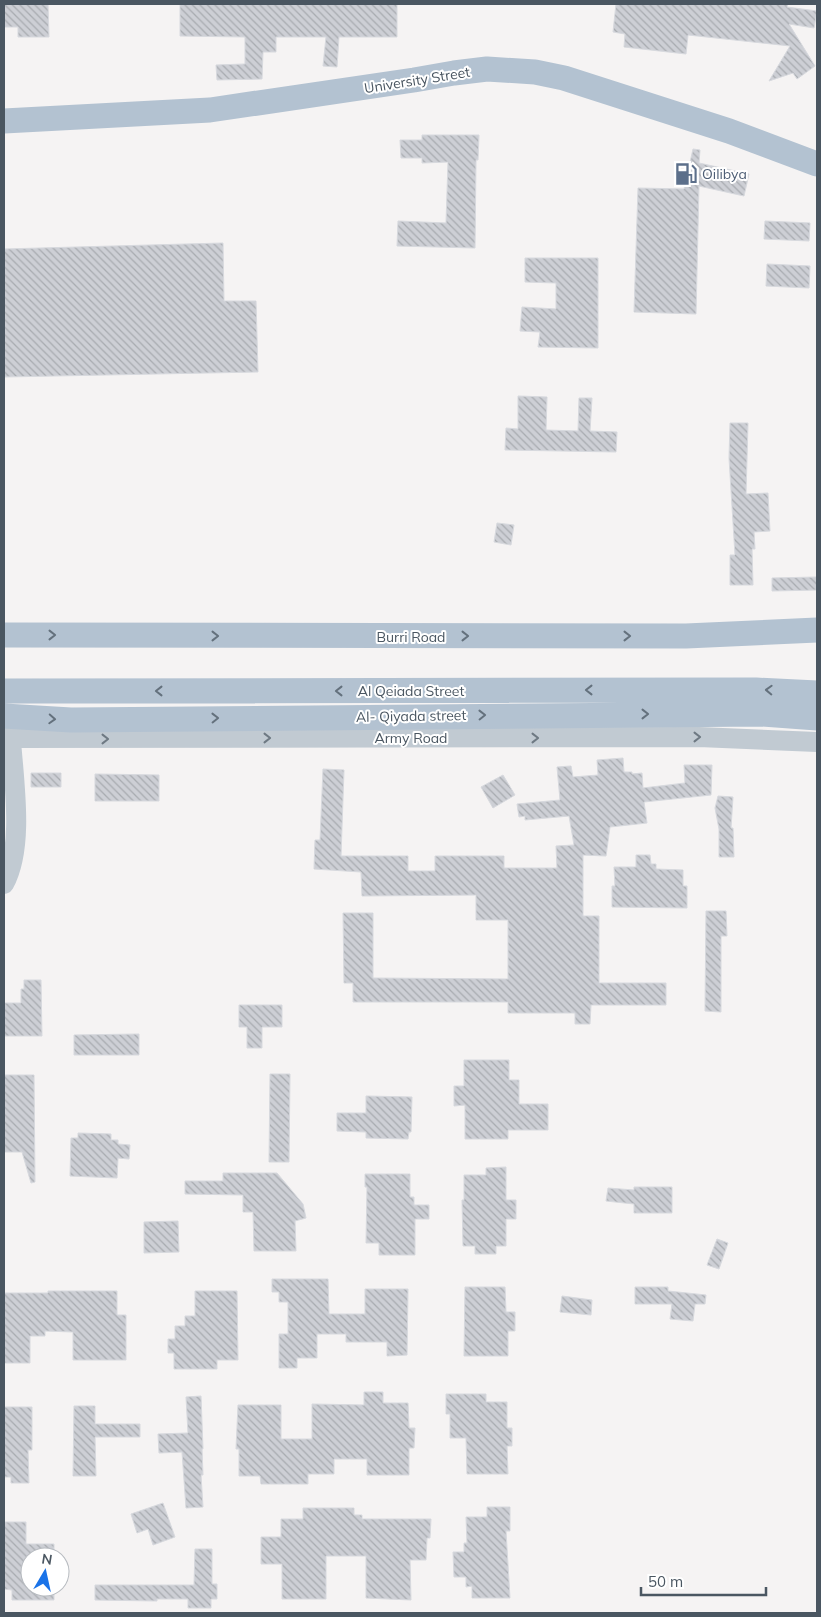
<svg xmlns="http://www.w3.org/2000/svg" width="821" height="1617" font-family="Mulish,sans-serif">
  <defs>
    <pattern id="building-back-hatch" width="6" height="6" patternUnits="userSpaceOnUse" patternTransform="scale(1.25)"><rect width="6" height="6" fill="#cdcfd5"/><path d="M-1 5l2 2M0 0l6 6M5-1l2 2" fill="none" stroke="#a8abb0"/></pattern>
  </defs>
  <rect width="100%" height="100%" fill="#f5f3f3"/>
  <!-- building -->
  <path fill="url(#building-back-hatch)" stroke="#d7d9de" d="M4 4H48L49 37H18V27H4Z
    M180 4H397V37H339L337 67 323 66 326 37H276V52H263L262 79 217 80 216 65 245 64V37L180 36Z
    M616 4H788L787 7 817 11 814 28 789 24 815 66 797 79 793 73 769 81 790 46 688 35 686 54 624 47 625 34 613 32Z
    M422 135H479L478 160H476L475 248 397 246 398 221 446 223 448 162 422 163V158H401L400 140H422Z
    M693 149 700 150 699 163 749 174 744 196 699 186 696 314 634 312 638 188 684 189Z
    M765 221 810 223 809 241 764 239Z
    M223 243 224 301H256L258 372 4 377V249Z
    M525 258H598V348L538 347 540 332 520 331 522 307 556 309V283L525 282Z
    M767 264 810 266 809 288 766 286Z
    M518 396 547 397 546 430 578 431 579 398H592L590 431 617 432 616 452 505 450 506 428 518 429Z
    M730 423H748L746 494 768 493 770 531 754 532 755 549H752L753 585H730V555H735L729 458Z
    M497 523 514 525 511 545 494 542Z
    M817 577V590L772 591V578Z
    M623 758 624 772H632V774L642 773 643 788 685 783 684 765H712L711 795 644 802 647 823 610 827 606 856 583 855V916H599V983H666V1005H591L590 1024H575V1013H508V1002H353V983H344L343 913H373V978L508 979V920H476V895L362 896 361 872 314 869 315 840H320L323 769 344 770 341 856H408V871H435V856H504V868H557L556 846 574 845 569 816 525 820V816L519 817 517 804 560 800 557 767 571 766 573 777 598 775 597 760Z
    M31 773H61V787H31Z
    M95 774 159 775V801H95Z
    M503 775 515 795 493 808 481 787Z
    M718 796 733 797 731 828H733L734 857H719V829L715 808Z
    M636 855H650L651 864H656V869L683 870V886H687V908L612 907V886H615L614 867H636Z
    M706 911H726L727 936H721V1012L705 1011Z
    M24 980H41L42 1036H4V1003H21V989H24Z
    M239 1005H282V1027H262V1048H247V1027H239Z
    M139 1034V1055H74V1035Z
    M464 1060H509V1080H519V1104H548V1130H508V1139H465V1105L454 1106V1086H464Z
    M270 1074H290L289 1162H269Z
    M4 1075H34L35 1182 31 1183 22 1152H4Z
    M366 1096 412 1097 411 1132H409L408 1139 366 1138V1132L337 1131V1113H366Z
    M78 1133 111 1134V1140H118V1144L130 1145 129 1159 118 1158 117 1178 70 1176 71 1138H78Z
    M506 1167V1200H516V1219H506V1246H496V1254H475V1246H463L462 1200H464V1175H486V1168Z
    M223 1173H277L303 1204 306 1218 295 1221 296 1251H254L253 1212H243V1195L185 1194V1181H223Z
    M365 1174H410V1197H414V1205H429V1219H415V1255H379V1243H366L367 1187H365Z
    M634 1187H672V1213H634V1204L606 1201 608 1188 634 1190Z
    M178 1221 179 1252 144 1253V1222Z
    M717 1239 728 1243 719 1269 707 1265Z
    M272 1279H328L329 1314H365V1289H408L407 1355 387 1356V1342H346V1334H317V1358H297V1368H279V1334H288V1302H279V1292H272Z
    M465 1287H505L506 1312H515V1331H508V1356H464Z
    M635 1287H668V1291L706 1295 705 1304H695L693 1321 670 1319 672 1304H635Z
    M48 1291H117V1315H126V1360H73V1332L45 1331V1336H30V1363H4V1293H48Z
    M195 1291H237L238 1360H217V1369H174V1353H168V1339H175V1326H185V1316H195Z
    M562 1296 592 1300 591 1315 560 1312Z
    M364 1392H383V1403H408L409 1428H415L414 1448H409V1475H367V1459H334V1474H308V1484H261L260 1476H239V1449H236L238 1405H281V1439H312V1404L364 1405Z
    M446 1394H486V1402H507V1428H512V1446H507L508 1474H467L466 1438H450V1414H446Z
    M201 1396 203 1449H202L203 1475H201L203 1507 186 1508 182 1452 159 1453 158 1434 188 1433 186 1397Z
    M74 1406H95V1424H140V1437H95L96 1476H73Z
    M4 1407H32V1450H28L29 1483H11V1477H4Z
    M163 1503 175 1537 153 1545 148 1529 137 1533 131 1514Z
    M487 1507H510V1531H506L510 1598H472V1586L466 1587V1577H454L453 1552H464V1543H467L466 1517H487Z
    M303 1508H354V1515H362V1519H431L430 1538H427L426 1560H410L411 1600 366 1598V1556H326V1599H282V1564H261V1537H281V1519H303Z
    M4 1522H26V1544H54V1557H30V1587H54V1600H12V1590L4 1589Z
    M195 1549H212V1584H217V1599H211V1608H188V1599H157V1601L95 1600V1585H194Z"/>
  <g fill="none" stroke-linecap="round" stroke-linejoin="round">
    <!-- minor -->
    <path stroke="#c1cad2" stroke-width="20" d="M4 738 699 737 817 742
      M4 884C26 844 12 771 10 726"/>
    <!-- major -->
    <path stroke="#b3c2d1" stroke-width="25" d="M4 121 210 110 414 80 454 73 487 69 535 72 564 78 729 131 817 164
      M4 635 686 636 817 630
      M4 691 756 690 817 693
      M4 716 71 720 761 714 817 718"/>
  </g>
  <!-- one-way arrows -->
  <defs><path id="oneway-chevron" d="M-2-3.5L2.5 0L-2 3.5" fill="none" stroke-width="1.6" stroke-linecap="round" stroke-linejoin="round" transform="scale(1.25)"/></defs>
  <g stroke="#64717d">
    <use href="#oneway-chevron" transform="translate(52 635)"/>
    <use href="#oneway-chevron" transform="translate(215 636)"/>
    <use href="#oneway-chevron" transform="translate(465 636)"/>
    <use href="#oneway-chevron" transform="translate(627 636)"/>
    <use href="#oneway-chevron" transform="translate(589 690) rotate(180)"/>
    <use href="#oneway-chevron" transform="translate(769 690) rotate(-178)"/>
    <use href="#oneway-chevron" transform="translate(159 691) rotate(-180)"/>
    <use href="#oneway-chevron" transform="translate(339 691) rotate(180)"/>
    <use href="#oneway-chevron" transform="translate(645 714)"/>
    <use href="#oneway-chevron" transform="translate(482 715) rotate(-1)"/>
    <use href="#oneway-chevron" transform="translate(215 718) rotate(-1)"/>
    <use href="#oneway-chevron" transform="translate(52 719) rotate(3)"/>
  </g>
  <g stroke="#6e7983">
    <use href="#oneway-chevron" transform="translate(697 737)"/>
    <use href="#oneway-chevron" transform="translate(267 738)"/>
    <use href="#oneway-chevron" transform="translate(535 738)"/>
    <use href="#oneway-chevron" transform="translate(105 739)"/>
  </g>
  <!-- icons -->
  <defs>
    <symbol id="fuel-bare" viewBox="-9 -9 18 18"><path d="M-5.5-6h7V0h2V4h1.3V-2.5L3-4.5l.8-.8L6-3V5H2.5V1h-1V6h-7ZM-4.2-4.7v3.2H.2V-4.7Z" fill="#5c6f8a" stroke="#fff" stroke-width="2.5" paint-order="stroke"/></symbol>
  </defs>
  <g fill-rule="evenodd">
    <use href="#fuel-bare" x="670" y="158" width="32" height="32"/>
  </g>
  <g text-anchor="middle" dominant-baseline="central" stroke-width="4" stroke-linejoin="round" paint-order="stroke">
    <!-- street labels -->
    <g font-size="14" fill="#4a5661" stroke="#fff">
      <text transform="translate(417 80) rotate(-9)">University Street</text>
      <text x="411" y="637">Burri Road</text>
      <text x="411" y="691">Al Qeiada Street</text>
      <text transform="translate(411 716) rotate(-1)">Al- Qiyada street</text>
      <text x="411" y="738">Army Road</text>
    </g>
    <!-- service labels -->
    <g font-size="14" fill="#4e5e75" stroke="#fff" text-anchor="start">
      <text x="702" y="174">Oilibya</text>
    </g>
  </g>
  <!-- border -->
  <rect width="821" height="1617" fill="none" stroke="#4a5661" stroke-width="10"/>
  <!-- north arrow -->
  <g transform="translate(45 1572) rotate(9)"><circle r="24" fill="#ffffff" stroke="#b7bbc0"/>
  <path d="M0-4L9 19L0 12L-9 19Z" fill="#1a73e8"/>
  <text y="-8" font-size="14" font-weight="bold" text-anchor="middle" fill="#4a5661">N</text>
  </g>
  <!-- scale -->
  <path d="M641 1587v8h125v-8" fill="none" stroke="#4a5661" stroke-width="2.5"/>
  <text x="648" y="1587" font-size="15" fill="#4a5661" stroke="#ffffff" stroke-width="4" paint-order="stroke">50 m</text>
</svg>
